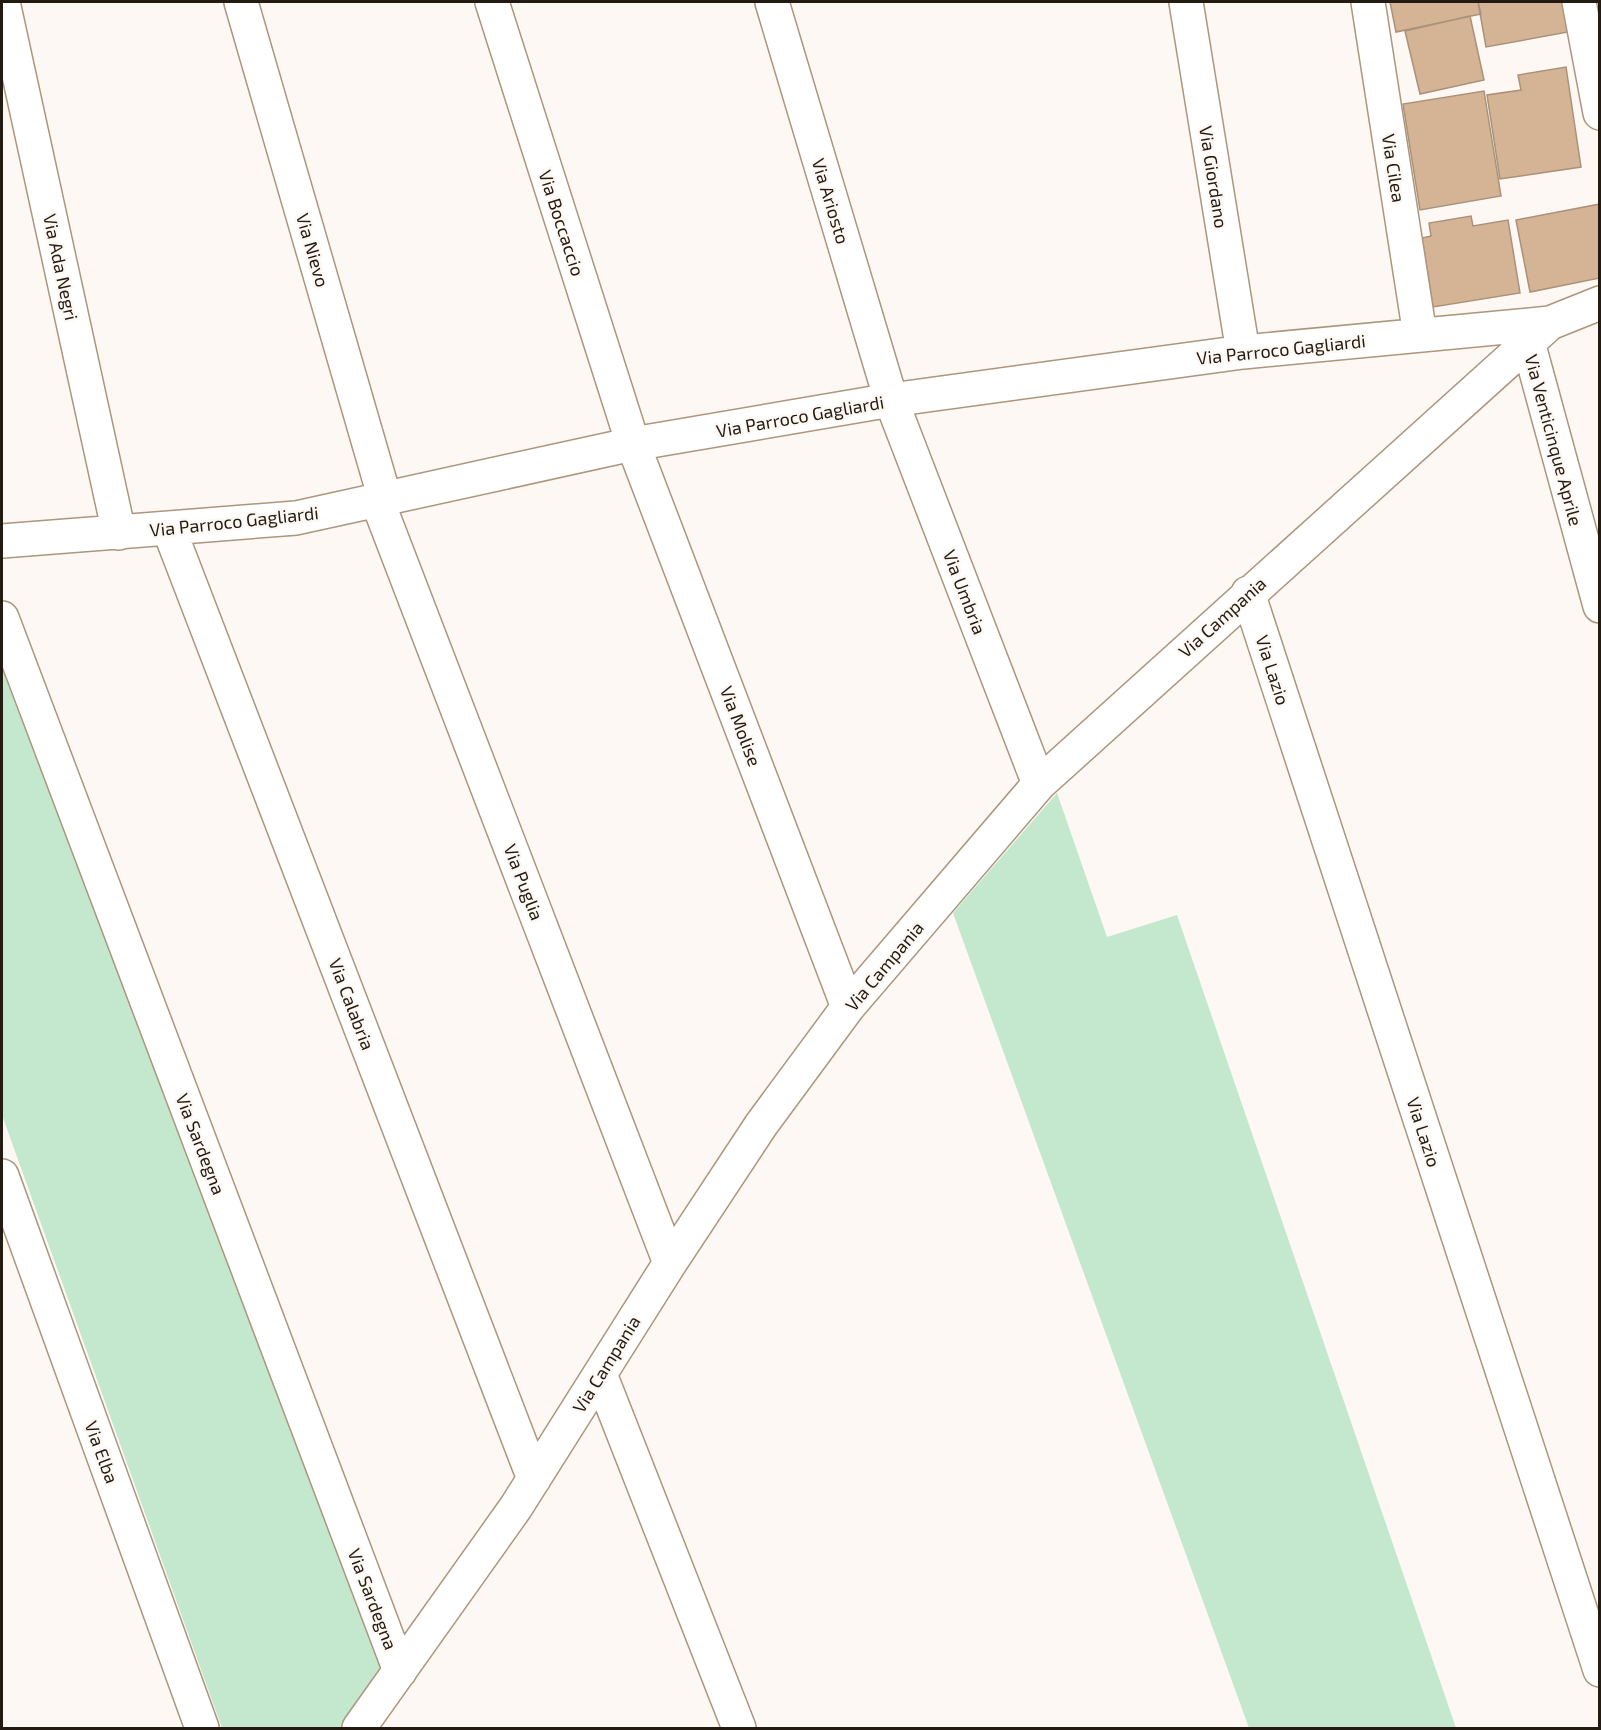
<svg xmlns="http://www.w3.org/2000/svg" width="1601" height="1730" font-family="'Exo 2',sans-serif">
  <rect width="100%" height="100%" fill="#fdf8f3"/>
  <!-- green -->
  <path fill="#c3e8cd" d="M2 637 387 1657 380 1680 347 1728H222L2 1115Z
    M1057 793 1107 937 1177 915 1456 1728H1249L953 913Z"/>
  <!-- building -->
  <path fill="#d4b495" stroke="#a9917a" stroke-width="1.5" d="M1390 2H1478L1481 14 1396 32Z
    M1478 2H1563L1568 32 1486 47Z
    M1470 16 1484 80 1420 94 1405 31Z
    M1566 67 1581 167 1500 179 1487 95 1521 90 1518 75Z
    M1484 91 1501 196 1420 210 1403 104Z
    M1600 204V278L1530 292 1516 220Z
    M1471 216 1473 226 1508 220 1520 293 1433 307 1422 238 1431 236 1429 223Z"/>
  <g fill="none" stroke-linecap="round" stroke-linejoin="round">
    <defs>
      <path id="minor" d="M3 2 119 533
        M241 2 385 499
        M492 2 633 444 848 1007
        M772 2 891 400 1039 784
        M1186 2 1243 352
        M1368 2 1420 335
        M1579 2 1600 113
        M1528 342 1600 606
        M377 500 670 1263
        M169 529 534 1479
        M2 541 296 518 633 444 891 400 1243 352 1550 323 1600 303
        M1248 593 1600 1670
        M2 618 400 1671
        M2 1176 202 1728
        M600 1374 739 1728
        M359 1728 516 1507 670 1263 761 1125 848 1007 1039 784 1550 323"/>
    </defs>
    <!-- minor casing -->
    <use href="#minor" stroke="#ac967d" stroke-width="36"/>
    <!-- minor -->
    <use href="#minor" stroke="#fff" stroke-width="33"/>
  </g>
  <g text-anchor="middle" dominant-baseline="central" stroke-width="5" stroke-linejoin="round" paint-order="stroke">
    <!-- street labels -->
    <g font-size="18" fill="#231b11" stroke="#fdf8f3">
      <text transform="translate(1394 168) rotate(81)">Via Cilea</text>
      <text transform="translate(1214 177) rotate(81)">Via Giordano</text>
      <text transform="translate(831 201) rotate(73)">Via Ariosto</text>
      <text transform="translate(562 223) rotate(72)">Via Boccaccio</text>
      <text transform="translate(313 250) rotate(74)">Via Nievo</text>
      <text transform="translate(61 267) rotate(78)">Via Ada Negri</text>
      <text transform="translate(1281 349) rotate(-6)">Via Parroco Gagliardi</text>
      <text transform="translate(800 416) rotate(-10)">Via Parroco Gagliardi</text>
      <text transform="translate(1554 440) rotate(75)">Via Venticinque Aprile</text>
      <text transform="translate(234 521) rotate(-6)">Via Parroco Gagliardi</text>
      <text transform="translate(965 592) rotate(69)">Via Umbria</text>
      <text transform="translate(1222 617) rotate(-42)">Via Campania</text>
      <text transform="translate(1273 670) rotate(72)">Via Lazio</text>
      <text transform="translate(741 726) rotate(69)">Via Molise</text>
      <text transform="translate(524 882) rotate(69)">Via Puglia</text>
      <text transform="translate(884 966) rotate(-50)">Via Campania</text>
      <text transform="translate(352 1004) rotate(69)">Via Calabria</text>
      <text transform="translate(1424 1132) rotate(72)">Via Lazio</text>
      <text transform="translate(201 1144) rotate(69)">Via Sardegna</text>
      <text transform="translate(606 1364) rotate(-58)">Via Campania</text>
      <text transform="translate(102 1452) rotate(70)">Via Elba</text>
      <text transform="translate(373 1599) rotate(69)">Via Sardegna</text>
    </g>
  </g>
  <!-- border -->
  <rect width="1601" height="1730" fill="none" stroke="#231b11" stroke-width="6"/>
</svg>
